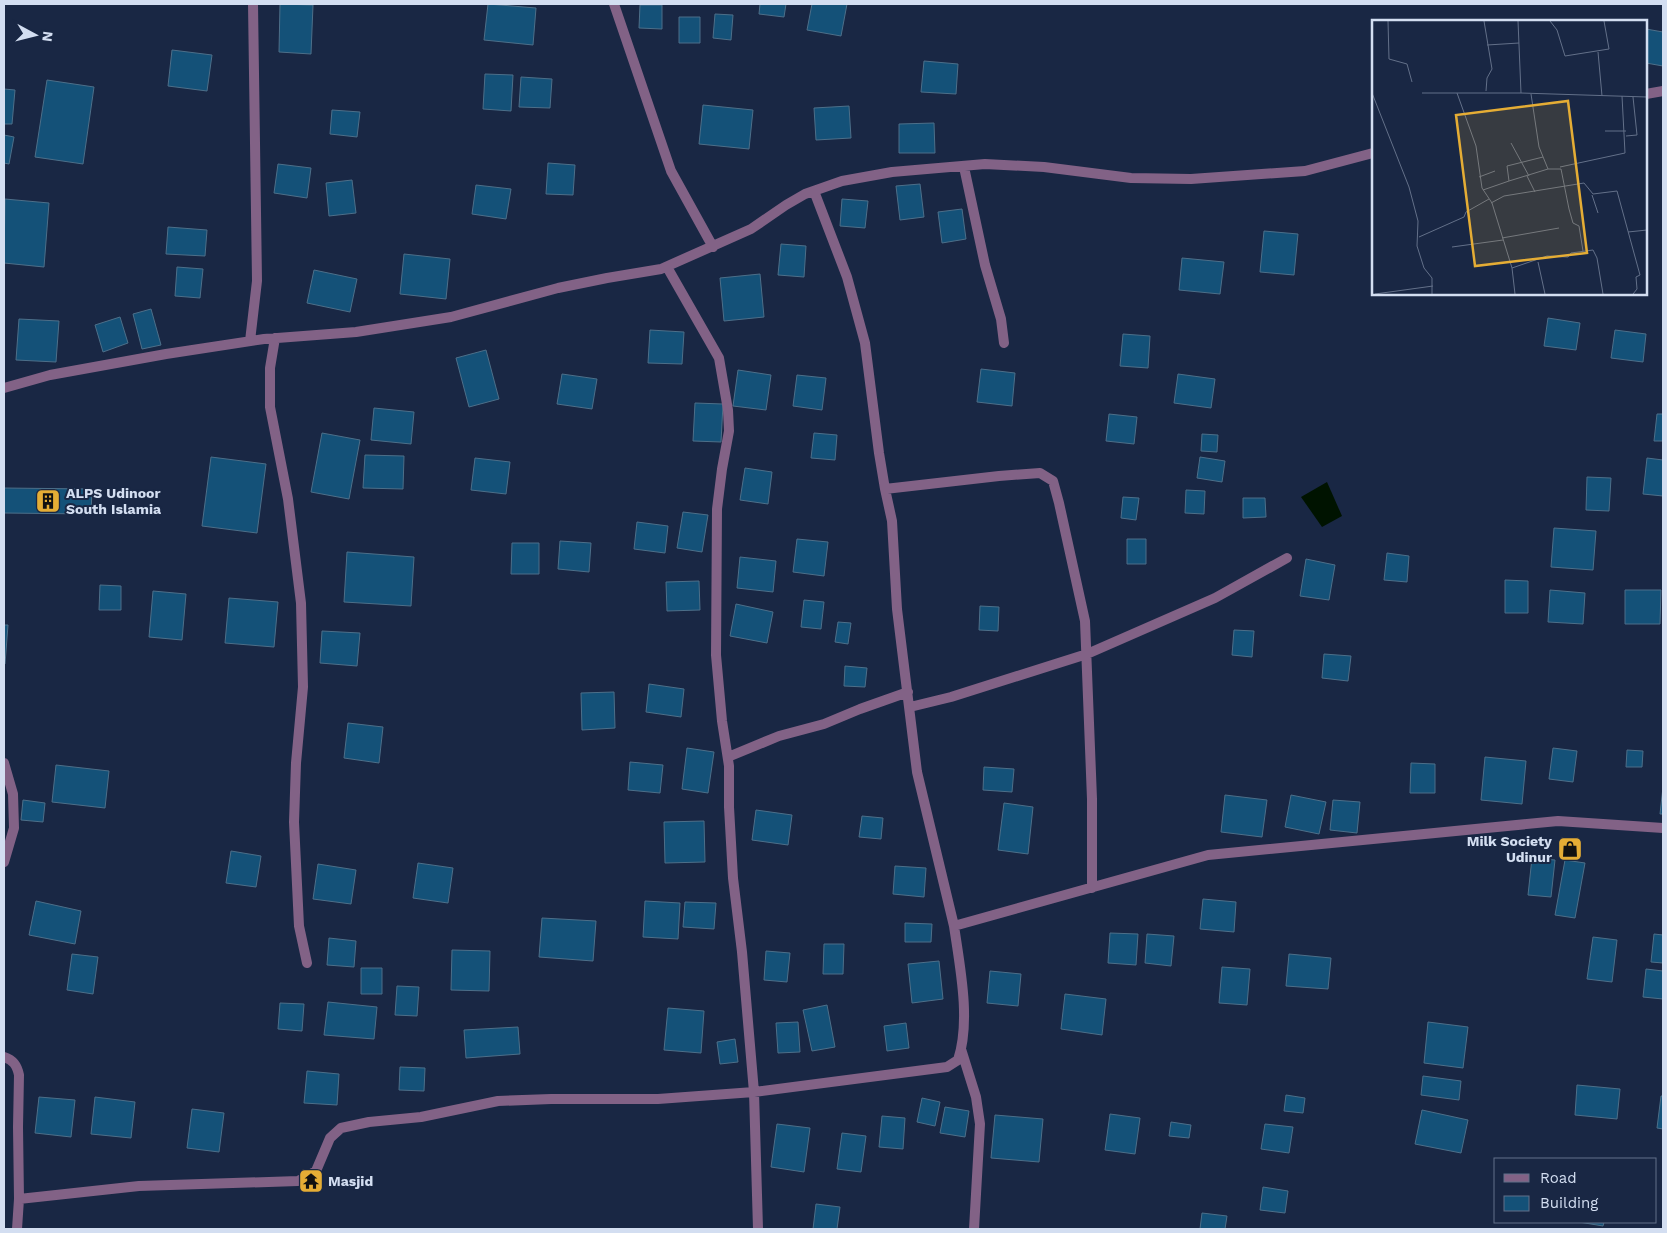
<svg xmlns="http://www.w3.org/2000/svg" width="1667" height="1233" font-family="'Work Sans',sans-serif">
  <rect width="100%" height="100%" fill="#192744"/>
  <!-- water -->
  <path fill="#001300" d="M1327 482 1342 516 1322 527 1301 497Z"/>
  <!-- building -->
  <path fill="#145178" stroke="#4d6f89" d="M280 4 313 5 311 54 279 52Z
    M488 4 536 8 533 45 484 40Z
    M760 4H786L784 17 759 14Z
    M812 4H847L841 36 807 30Z
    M640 5H662V29L639 28Z
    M715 14 733 15 731 40 713 38Z
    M679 17H700V43H679Z
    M1646 29 1663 32V66L1646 63Z
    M172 50 212 55 207 91 168 86Z
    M924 61 958 64 956 94 921 92Z
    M485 74 513 75 511 111 483 109Z
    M521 77 552 79 550 108 519 107Z
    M47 80 94 87 83 164 35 157Z
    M4 89 15 90 12 124H4Z
    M703 105 753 110 749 149 699 144Z
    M849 106 851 138 816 140 814 108Z
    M332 110 360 112 357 137 330 134Z
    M934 123 935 153H899V124Z
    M4 135 14 137 9 164 4 163Z
    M548 163 575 165 573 195 546 194Z
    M278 164 311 168 307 198 274 193Z
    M352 180 356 213 329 216 326 183Z
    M920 184 924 217 900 220 896 186Z
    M476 185 511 189 506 219 472 214Z
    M5 199 49 203 44 267 4 263Z
    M842 199 868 201 865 228 840 226Z
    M962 209 966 239 942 243 938 212Z
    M168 227 207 230 205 256 166 254Z
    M1264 231 1298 234 1294 275 1260 272Z
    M781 244 806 246 804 277 778 275Z
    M404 254 450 259 446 299 400 294Z
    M1182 258 1224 262 1220 294 1179 290Z
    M177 267 203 269 200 298 175 296Z
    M314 270 357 279 350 312 307 303Z
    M760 274 764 317 724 321 720 278Z
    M151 309 161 345 142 349 133 314Z
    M120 317 128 343 103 352 95 325Z
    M1548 318 1580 323 1576 350 1544 346Z
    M19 319 59 321 56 362 16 360Z
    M650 330 684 332 682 364 648 363Z
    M1615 330 1646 334 1643 362 1611 358Z
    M1123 334 1150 336 1148 368 1120 366Z
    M486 350 499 399 469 407 456 358Z
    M981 369 1015 373 1012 406 977 402Z
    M738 370 771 375 766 410 733 406Z
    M562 374 597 379 592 409 557 404Z
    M1178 374 1215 379 1211 408 1174 403Z
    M797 375 826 378 822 410 793 406Z
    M695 403 723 404 721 442 693 441Z
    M374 408 414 412 411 444 371 440Z
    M1109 414 1137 417 1134 444 1106 441Z
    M1657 414H1663V441H1654Z
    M322 433 360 440 349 499 311 492Z
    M814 433 837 435 835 460 811 458Z
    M1202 434 1218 435 1217 452 1201 451Z
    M365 455 404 456 403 489 363 488Z
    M211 457 266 464 257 533 202 526Z
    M1200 457 1225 461 1222 482 1197 478Z
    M475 458 510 462 506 494 471 490Z
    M1647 458 1663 460V496L1643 494Z
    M745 468 772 472 768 504 740 500Z
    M1587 477 1611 478 1609 511 1586 510Z
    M4 488 92 489 91 514 4 513Z
    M1186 490 1205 491 1204 514 1185 513Z
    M1123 497 1139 498 1136 520 1121 518Z
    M1243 498H1265L1266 517 1243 518Z
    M683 512 708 515 702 552 677 548Z
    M637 522 668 526 665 553 634 549Z
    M1554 528 1596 531 1593 570 1551 567Z
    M797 539 828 542 824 576 793 572Z
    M1127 539H1146V564H1127Z
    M560 541 591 543 589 572 558 569Z
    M512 543H539V574H511Z
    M347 552 414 557 411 606 344 602Z
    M1387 553 1409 556 1407 582 1384 580Z
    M740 557 776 561 773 592 737 588Z
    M1306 559 1335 565 1329 600 1300 596Z
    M1505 580 1528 581V613H1505Z
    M699 581 700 610 667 611 666 582Z
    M100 585 121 586V610H99Z
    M1550 590 1585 593 1583 624 1548 622Z
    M1625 590H1661L1660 624H1625Z
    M153 591 186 594 182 640 149 637Z
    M229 598 278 602 274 647 225 643Z
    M804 600 824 602 821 629 801 627Z
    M736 604 773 612 767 643 730 636Z
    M980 606 999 607 998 631 979 630Z
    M838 622 851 623 848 644 835 642Z
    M4 625H8L5 664H4Z
    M1234 630 1254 631 1252 657 1232 655Z
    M322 631 360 633 357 666 320 663Z
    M1324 654 1351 656 1348 681 1322 678Z
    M845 666 867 668 865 687 844 686Z
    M649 684 684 689 681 717 646 712Z
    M614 692 615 728 582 730 581 693Z
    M348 723 383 727 379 763 344 758Z
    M687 748 714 752 708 793 682 789Z
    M1553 748 1577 751 1573 782 1549 779Z
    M1627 750 1643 751 1642 767H1626Z
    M1485 757 1526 761 1522 804 1481 800Z
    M630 762 663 765 660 793 628 790Z
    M1411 763 1435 764V793H1410Z
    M56 765 109 771 105 808 52 802Z
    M984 767 1014 769 1012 792 983 790Z
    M1663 787V814H1660Z
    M1225 795 1267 800 1262 837 1221 832Z
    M1291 795 1326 802 1319 834 1285 827Z
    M23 800 45 803 43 822 21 820Z
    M1333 800 1360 802 1357 833 1330 830Z
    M1004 803 1033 807 1028 854 998 850Z
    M756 810 792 815 788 845 752 840Z
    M862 816 883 818 881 839 859 837Z
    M704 821 705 862 665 863 664 822Z
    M231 851 261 856 256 887 226 883Z
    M1532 858 1555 860 1551 897 1528 895Z
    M1565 860 1585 863 1575 918 1555 915Z
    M418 863 453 868 448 903 413 898Z
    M318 864 356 870 351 904 313 899Z
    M895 866 926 868 924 897 893 894Z
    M1203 899 1236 902 1234 932 1200 929Z
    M36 901 81 911 75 944 29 935Z
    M645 901 680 903 678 939 643 937Z
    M685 902 716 903 714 929 683 927Z
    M542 918 596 921 593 961 539 957Z
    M905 923 932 924 931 942H905Z
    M1110 933 1138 934 1136 965 1108 963Z
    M1147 934 1174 936 1171 966 1145 963Z
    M1654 934 1663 935V963L1651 962Z
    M1593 937 1617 940 1612 982 1587 979Z
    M329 938 356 941 354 967 327 965Z
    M824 944H844L843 974H823Z
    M452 950 490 951 489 991 451 990Z
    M766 951 790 953 787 982 764 980Z
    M72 954 98 957 93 994 67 990Z
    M1289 954 1331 958 1328 989 1286 986Z
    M939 961 943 999 912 1003 908 964Z
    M1222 967 1250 969 1247 1005 1219 1003Z
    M361 968H382V994H361Z
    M1646 969 1663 971V999L1643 997Z
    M990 971 1021 974 1018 1006 987 1003Z
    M397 986 419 987 417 1016 395 1015Z
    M1065 994 1106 999 1102 1035 1061 1029Z
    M328 1002 377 1007 374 1039 324 1035Z
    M280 1003 304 1004 302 1031 278 1029Z
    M827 1005 835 1047 812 1051 803 1010Z
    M668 1008 704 1011 701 1053 664 1050Z
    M798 1022 800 1052 778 1053 776 1023Z
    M1428 1022 1468 1027 1463 1068 1424 1063Z
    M906 1023 909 1048 887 1051 884 1026Z
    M518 1027 520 1054 466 1058 464 1030Z
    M735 1039 738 1062 720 1064 717 1042Z
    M400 1067 425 1068 424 1091 399 1090Z
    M307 1071 339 1074 337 1105 304 1103Z
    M1423 1076 1461 1081 1459 1100 1421 1095Z
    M1577 1085 1620 1089 1617 1119 1575 1115Z
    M1286 1095 1305 1098 1303 1113 1284 1111Z
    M1661 1096H1663V1129L1657 1128Z
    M39 1097 75 1100 71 1137 35 1133Z
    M95 1097 135 1102 131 1138 91 1134Z
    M922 1098 940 1102 935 1126 917 1122Z
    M945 1107 969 1111 965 1137 940 1133Z
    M192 1109 224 1113 219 1152 187 1148Z
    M1422 1110 1468 1120 1461 1153 1415 1144Z
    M1110 1114 1140 1118 1135 1154 1105 1150Z
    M995 1115 1043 1119 1039 1162 991 1158Z
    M882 1116 905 1118 903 1149 879 1147Z
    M1171 1122 1191 1125 1189 1138 1169 1136Z
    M777 1124 810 1128 804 1172 771 1167Z
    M1265 1124 1293 1127 1289 1153 1261 1149Z
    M842 1133 866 1136 861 1172 837 1169Z
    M1263 1187 1288 1191 1285 1213 1260 1210Z
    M816 1204 840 1207 837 1229H813Z
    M1202 1213 1227 1216 1225 1229H1200Z
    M1579 1222H1604L1603 1226Z"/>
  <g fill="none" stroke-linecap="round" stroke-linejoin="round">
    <!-- minor -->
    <path stroke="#826286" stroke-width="10" d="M614 4 671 171 713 247
      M1646 94 1663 91
      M964 167 985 265 1001 319 1004 343
      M814 191 847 277 865 343 879 453 885 489 999 476 1040 473 1053 481 1059 503 1085 621 1092 799V888
      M667 267 719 358 728 410 729 431 722 469 717 509 716 655 722 721 729 766V807L733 878 742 952 754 1092 758 1229
      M275 338 270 368V407L288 499 301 603 303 687 296 763 294 822 299 926 307 963
      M250 341 257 281 253 4
      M4 388 50 375 166 354 264 339 356 332 451 317 558 288 607 278 661 269 751 229 786 205 805 194 842 181 892 172 985 164 1044 167 1131 178 1191 179 1305 171 1373 153
      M885 489 892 521 897 609 917 772 954 926
      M910 707 951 697 1087 654 1215 598 1287 558
      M728 757 779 736 824 724 860 709 908 692
      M4 763 13 794 14 828 4 862
      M961 1049 976 1097 980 1124 974 1229
      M4 1057C13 1060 17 1065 19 1075L18 1127 19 1199 17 1229
      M19 1199 139 1186 298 1181 316 1171 330 1138 341 1128 369 1122 421 1117 498 1101 551 1099H658L754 1092 947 1067 958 1060C971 1021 960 967 954 926L1208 855 1558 821 1663 828"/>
  </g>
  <!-- icons -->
  <defs>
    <symbol id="building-square" viewBox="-11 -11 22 22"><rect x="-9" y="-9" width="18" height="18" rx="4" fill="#e5ad35" stroke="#192744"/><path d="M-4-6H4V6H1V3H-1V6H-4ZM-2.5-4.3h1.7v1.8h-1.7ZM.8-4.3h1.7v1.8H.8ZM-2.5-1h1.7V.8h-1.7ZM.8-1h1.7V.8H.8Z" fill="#111"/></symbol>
    <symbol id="shop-square" viewBox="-11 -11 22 22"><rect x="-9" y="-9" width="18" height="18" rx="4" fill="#e5ad35" stroke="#192744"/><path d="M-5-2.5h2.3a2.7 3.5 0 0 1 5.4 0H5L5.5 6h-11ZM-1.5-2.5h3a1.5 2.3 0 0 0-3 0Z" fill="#111"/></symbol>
    <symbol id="temple-square" viewBox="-11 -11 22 22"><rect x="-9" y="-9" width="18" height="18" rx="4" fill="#e5ad35" stroke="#192744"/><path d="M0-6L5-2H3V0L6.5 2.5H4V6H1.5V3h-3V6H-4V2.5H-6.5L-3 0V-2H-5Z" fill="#111"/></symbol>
  </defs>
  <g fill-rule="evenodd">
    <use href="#building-square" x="34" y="487" width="28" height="28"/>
    <use href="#shop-square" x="1556" y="835" width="28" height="28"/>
    <use href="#temple-square" x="297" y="1167" width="28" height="28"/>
  </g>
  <g text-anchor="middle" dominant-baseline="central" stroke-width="4" stroke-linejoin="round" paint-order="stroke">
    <!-- poi labels -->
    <g font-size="14" font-weight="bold" fill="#d3def1" stroke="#192744" text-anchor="start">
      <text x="66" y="493">ALPS Udinoor<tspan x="66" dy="16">South Islamia</tspan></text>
      <text x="1552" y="841" text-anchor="end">Milk Society<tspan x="1552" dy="16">Udinur</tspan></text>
      <text x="328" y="1181">Masjid</text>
    </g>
  </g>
  <!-- overview -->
  <g transform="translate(1372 20)">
    <rect width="275" height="275" fill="#192744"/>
    <path fill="none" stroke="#637089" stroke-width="1" d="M16 1 17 39 35 44 40 62M112 1 120 49 115 58 114 71M146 1 149 73 275 77M178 1 185 10 193 36 237 29 232 1M115 25 147 23M226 32 230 76M0 73 37 167 46 201 45 226 52 248 60 258V274M50 73H85M159 74 167 127 176 149H189L197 189 201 203 207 206 211 231M233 111H254M254 116 265 115 261 77M139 123 157 156M188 147 253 133 250 76M155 156 163 172M107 157 123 151M137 161 176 149M111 170 137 161 135 146 171 137M220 175 226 193M119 183 132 176 212 163 221 174 245 171 268 255 264 257 265 269 261 274M256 212 275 210M47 217 92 197 94 192 117 179M130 218 187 208M80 227 131 220M166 242 173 274M140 248 175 236 196 237 199 233 221 230 225 238 231 274M3 274 61 266M143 274 140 248 120 183 110 168 104 126 85 73H149"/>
    <path fill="#e5ad35" fill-opacity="0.15" stroke="#e5ad35" stroke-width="2.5" d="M196 81 215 233 103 246 84 95Z"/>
    <rect width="275" height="275" fill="none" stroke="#d3def1" stroke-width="2.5"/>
  </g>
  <!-- border -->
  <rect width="1667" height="1233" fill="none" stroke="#d3def1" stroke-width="10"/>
  <!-- legend -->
  <rect x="1494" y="1158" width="162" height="65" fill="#192744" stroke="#637089"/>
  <rect x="1504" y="1174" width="25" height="8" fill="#826286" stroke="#637089"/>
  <text x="1540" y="1183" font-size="15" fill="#d3def1">Road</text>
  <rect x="1504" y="1196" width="25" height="15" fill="#145178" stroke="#637089"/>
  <text x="1540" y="1208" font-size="15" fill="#d3def1">Building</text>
  <!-- north arrow -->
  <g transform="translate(35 35) rotate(97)" stroke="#192744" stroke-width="4" paint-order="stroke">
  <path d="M0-4L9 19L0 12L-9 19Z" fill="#d3def1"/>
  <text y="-8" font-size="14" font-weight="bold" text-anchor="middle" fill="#d3def1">N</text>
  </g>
</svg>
